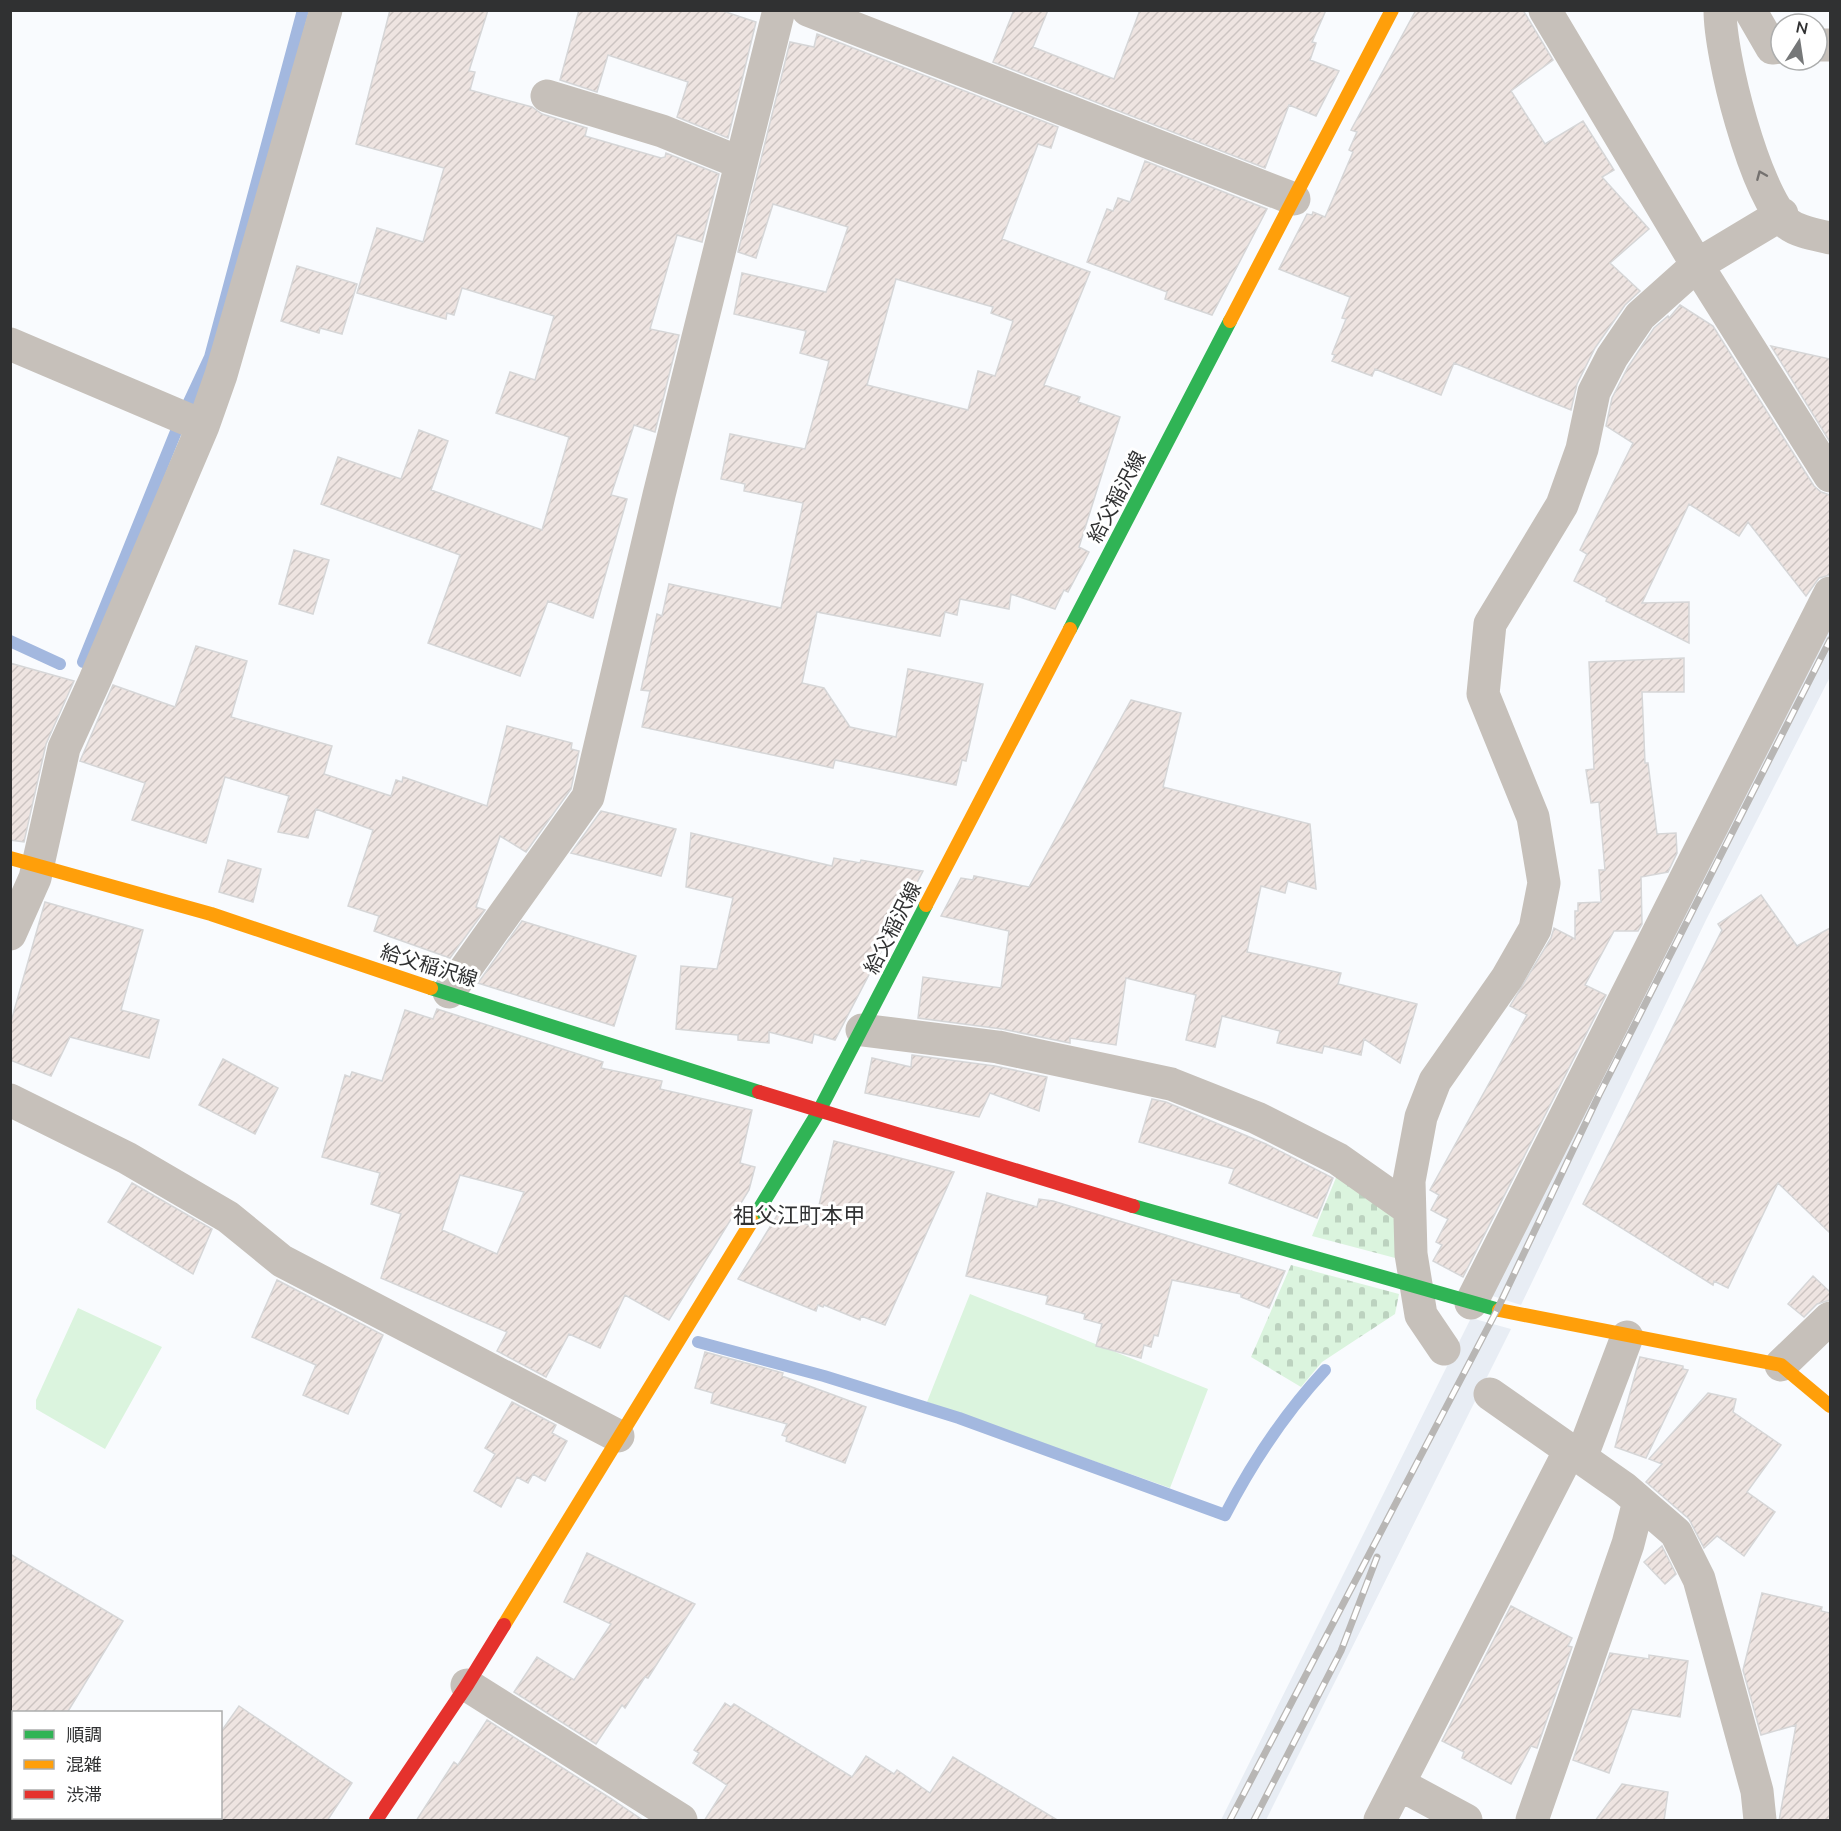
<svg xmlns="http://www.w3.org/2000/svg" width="1841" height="1831" font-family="'Nunito Sans','Noto Sans JP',sans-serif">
  <defs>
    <pattern id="cemetery-stones" width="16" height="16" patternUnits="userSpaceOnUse" patternTransform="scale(1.5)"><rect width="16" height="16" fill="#dbf4de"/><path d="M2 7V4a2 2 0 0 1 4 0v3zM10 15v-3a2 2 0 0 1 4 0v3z" fill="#bcd2bf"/></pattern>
    <pattern id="building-hatch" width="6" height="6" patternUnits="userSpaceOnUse" patternTransform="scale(1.5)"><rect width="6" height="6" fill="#eee4e1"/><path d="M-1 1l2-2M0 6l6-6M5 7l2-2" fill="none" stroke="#ccc4c2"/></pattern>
  </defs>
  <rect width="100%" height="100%" fill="#f9fbfe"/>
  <!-- built -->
  <path fill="#e8edf4" d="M1830 610V677L1706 920 1521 1305 1486 1294Z
    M1471 1318 1511 1329 1266 1820H1221Z"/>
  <!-- grass -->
  <path fill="#dbf4de" d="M970 1294 1208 1389 1170 1488 927 1402Z
    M78 1308 162 1347 105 1449 36 1409V1400Z"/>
  <!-- cemetery -->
  <path fill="url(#cemetery-stones)" d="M1340 1168 1398 1216 1399 1259 1312 1236Z
    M1291 1265 1399 1294 1395 1314 1322 1362 1301 1387 1251 1357Z"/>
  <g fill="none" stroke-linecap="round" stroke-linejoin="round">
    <!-- stream -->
    <path stroke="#a3b8df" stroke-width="12" d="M189 402 210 357 303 10
      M10 641 60 664
      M83 662 177 429
      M698 1342 824 1376 959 1418 1225 1515C1253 1461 1284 1414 1325 1370"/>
  </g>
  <!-- building -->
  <path fill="url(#building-hatch)" stroke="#d6d6d7" stroke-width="1.5" fill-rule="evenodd" d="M390 10H488L469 71 475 72 470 90 532 107 542 114 587 128 585 136 661 158 665 157 666 153 719 174 702 242 677 235 650 329 679 335 655 432 634 425 611 495 627 499 593 618 548 601 520 676 428 643 460 555 321 504 338 457 401 479 419 430 448 441 431 490 542 530 569 437 496 413 510 372 535 380 554 316 462 288 454 315 447 313 446 319 357 293 377 228 423 242 444 168 356 144Z
    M579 10H720L756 22 728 138 677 117 688 82 608 55 597 92 560 80Z
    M1014 10H1048L1033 47 1114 79 1140 10H1326L1312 42 1316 43 1310 60 1339 71 1316 116 1289 105 1265 168 993 62Z
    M1416 10H1523L1553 60 1511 91 1545 144 1583 121 1614 170 1602 177 1649 229 1610 263 1640 291 1625 305 1595 348 1577 384 1571 410 1454 363 1441 395 1375 369 1372 376 1332 361 1335 355 1332 354 1346 319 1342 318 1350 297 1279 269 1307 214 1312 215 1313 212 1325 217 1353 152 1349 150 1357 132 1351 130Z
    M817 34 1058 127 1051 148 1038 144 1002 239 1090 272 1044 385 1080 397 1078 402 1120 417 1079 547 1089 552 1068 592 1064 590 1055 609 1011 594 1009 609 960 599 957 615 945 612 940 636 817 612 802 683 824 688 850 727 896 737 908 669 983 684 966 761 962 760 956 785 835 760 833 768 642 727 650 691 641 690 657 614 662 616 669 584 781 608 803 503 744 491 745 484 721 479 730 434 805 449 829 361 800 353 806 331 734 314 742 273 826 292 848 227 773 204 756 258 738 252 790 42 814 47ZM896 279 993 307 991 313 1013 321 995 376 978 371 968 410 867 385Z
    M1145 161 1267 209 1212 315 1165 299 1167 292 1087 262 1107 209 1113 211 1118 198 1130 202Z
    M297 266 357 284 342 334 320 328 319 333 281 321Z
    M1680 305 1713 326 1814 486 1821 492 1830 495V575L1819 578 1806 596 1748 522 1739 536 1689 504 1642 603 1689 602V643L1606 601 1607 598 1574 581 1587 554 1580 550 1633 443 1606 426 1612 398 1628 367 1654 328 1668 316 1669 318Z
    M1771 346 1830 359V442Z
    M294 550 329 560 313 614 279 604Z
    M196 646 247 661 231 717 332 746 324 774 391 796 396 780 402 782 403 777 487 806 507 726 572 743 571 749 579 751 571 789 526 852 500 836 476 907 485 910 450 958 374 931 379 916 348 906 373 830 316 809 308 838 278 832 289 796 225 777 206 843 132 820 145 783 80 761 113 685 175 707Z
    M1684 658V692H1642L1645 763H1648L1657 834 1676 833 1677 853 1668 872 1641 877 1642 924 1638 931H1614L1585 985 1606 995 1463 1277 1433 1261 1442 1245 1436 1242 1448 1219 1431 1210 1439 1195 1430 1190 1527 1015 1510 1006 1551 938 1554 928 1575 939V911H1578V903L1601 902 1599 870H1605L1599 802 1591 803 1586 770 1594 769 1589 662Z
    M10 663 74 681 46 744 24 842 10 840Z
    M1131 700 1181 713 1163 787 1310 824 1316 889 1288 881 1285 893 1261 886 1247 952 1341 973 1338 984 1417 1004 1400 1063 1364 1039 1361 1055 1324 1046 1322 1053 1277 1043 1280 1031 1222 1016 1215 1047 1186 1040 1196 995 1126 978 1116 1045 1070 1038V1043L1002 1029 918 1018 923 977 1001 988 1009 931 941 916 961 878 973 880 974 876 1029 887Z
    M601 811 676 829 661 876 571 853Z
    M691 833 832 866 834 858 860 863 861 860 923 871 835 1040 814 1034 812 1043 769 1032V1043L738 1040V1035L676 1029 681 966 717 969 733 898 686 887Z
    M228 860 261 869 253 902 219 892Z
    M1761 895 1797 946 1830 928V1233L1778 1183 1728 1288 1714 1281 1713 1285 1583 1204 1722 930 1718 924Z
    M45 902 143 930 121 1010 159 1020 149 1058 70 1037 51 1076 10 1060V1025Z
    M522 921 636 956 614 1026 478 983Z
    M437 1009 603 1062 601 1068 662 1081 660 1089 752 1110 740 1163 755 1167 749 1190 669 1320 625 1295 600 1348 569 1334 546 1377 497 1351 507 1332 381 1278 401 1214 371 1204 380 1173 322 1157 345 1075 350 1077 352 1072 382 1081 405 1010 433 1019ZM460 1175 524 1192 497 1254 442 1230Z
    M912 1055 995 1066 1047 1077 1039 1111 990 1093 979 1117 865 1093 872 1058 911 1067Z
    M223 1059 278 1088 255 1134 199 1105Z
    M1152 1099 1166 1102 1266 1144 1333 1178 1317 1218 1229 1183 1234 1169 1139 1142Z
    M834 1141 954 1172 885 1325 861 1316 860 1320 824 1305 823 1307 818 1305 816 1311 738 1279 778 1214 814 1227Z
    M132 1183 212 1229 193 1274 108 1222Z
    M987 1193 1037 1207 1039 1199 1053 1201 1285 1271 1269 1308 1241 1297V1294L1172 1280 1158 1336 1154 1335 1151 1347 1144 1345 1141 1358 1096 1346 1102 1324 1084 1319 1085 1314 1046 1304 1048 1296 966 1276Z
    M1813 1276 1830 1292V1300L1817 1304 1804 1317 1788 1304Z
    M277 1280 383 1335 348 1414 303 1395 316 1365 252 1337Z
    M705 1352 783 1373 782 1376 866 1407 845 1463 786 1441 787 1437 782 1435 787 1424 711 1403 713 1393 695 1388Z
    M1640 1357 1683 1366V1369L1688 1370 1646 1458 1615 1447Z
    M1708 1393 1736 1399 1733 1412 1781 1445 1747 1492 1775 1512 1744 1556 1717 1536 1704 1548 1689 1519 1646 1482 1662 1464 1649 1459Z
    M512 1402 556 1425 552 1433 567 1441 545 1481 533 1474 528 1483 517 1477 501 1507 474 1491 495 1454 485 1448Z
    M1662 1546 1676 1574 1665 1584 1644 1562Z
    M587 1553 695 1604 648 1678 645 1677 625 1708 622 1705 596 1744 514 1692 537 1657 574 1680 611 1624 564 1602Z
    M10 1554 123 1621 67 1713H10Z
    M1762 1593 1822 1607 1821 1611 1830 1613V1821H1779L1796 1725 1761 1735 1743 1670Z
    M1511 1606 1572 1638 1568 1646 1572 1647 1537 1748 1531 1746 1511 1784 1462 1758 1464 1752 1442 1741Z
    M1610 1653 1649 1659V1655L1688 1661 1680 1717 1632 1709 1609 1773 1573 1760Z
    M725 1703 731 1707 734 1704 852 1777 866 1756 894 1774 897 1770 930 1793 953 1757 1059 1821H704L727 1785 693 1763 699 1753 694 1750Z
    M239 1706 352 1783 327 1821H220V1733Z
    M487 1720 610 1798 644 1821H416L454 1762 458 1765Z
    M1622 1784 1668 1792 1664 1821H1595Z"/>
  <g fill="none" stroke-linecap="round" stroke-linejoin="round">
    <!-- street -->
    <path stroke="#c6c0ba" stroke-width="33" d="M808 10 1294 199
      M1545 10 1697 265 1830 476
      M1720 10C1720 56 1754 191 1787 223 1797 232 1818 235 1830 238
      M1750 10 1772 48 1781 47
      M1817 45H1830
      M547 96 662 131 741 163
      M10 344 203 426
      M10 934 35 878 64 748 95 680 203 426 221 375 326 10
      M449 992 588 797 659 495 779 10
      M862 1030 998 1047 1171 1084 1257 1118 1338 1159 1409 1209
      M10 1100 127 1158 228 1217 282 1261 618 1436
      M1471 1303 1830 593
      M1444 1349 1421 1315 1411 1254 1409 1181 1421 1117 1435 1081 1507 978 1535 929 1544 883 1533 817 1483 694 1490 624 1562 505 1582 449 1594 392 1612 357 1640 316 1697 265 1782 214
      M1781 1365 1830 1318
      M1490 1394 1624 1488 1676 1533 1699 1579 1757 1791 1760 1820
      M1581 1458 1627 1337
      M467 1685 681 1820
      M1399 1784 1466 1820
      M1380 1820 1570 1450
      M1532 1820 1628 1544 1639 1501"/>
    <!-- fast -->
    <path stroke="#30b455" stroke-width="14" d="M1070 629 1230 321
      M431 988 759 1092
      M1133 1206 1499 1310
      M752 1221 819 1111 926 905"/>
    <!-- slow -->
    <path stroke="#ff9f0a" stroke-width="14" d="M1230 321 1392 10
      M10 858 211 914 431 988
      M926 905 1070 629
      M1499 1310 1781 1365 1830 1406
      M504 1625 752 1221"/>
    <!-- jam -->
    <path stroke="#e5322d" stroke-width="14" d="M759 1092 1133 1206
      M376 1820 467 1685 504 1625"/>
    <defs>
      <path id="rail" d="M1230 1820 1497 1310 1599 1095 1830 640
        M1254 1820 1341 1651 1377 1557"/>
    </defs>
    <!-- rail casing -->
    <use href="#rail" stroke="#b8b6b4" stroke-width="7"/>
    <!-- rail -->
    <use href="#rail" stroke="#fff" stroke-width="4.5" stroke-dasharray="14" stroke-linecap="butt"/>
  </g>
  <!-- one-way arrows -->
  <defs><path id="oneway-chevron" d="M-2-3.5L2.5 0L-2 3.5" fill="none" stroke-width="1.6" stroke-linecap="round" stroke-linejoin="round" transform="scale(1.5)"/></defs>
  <use stroke="#74716f" href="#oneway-chevron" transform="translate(1761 175) rotate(-113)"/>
  <g text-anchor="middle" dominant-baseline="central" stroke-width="6" stroke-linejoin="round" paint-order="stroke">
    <!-- street labels -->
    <g font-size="20" fill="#303132" stroke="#fff">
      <text transform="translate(1117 497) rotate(-62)">給父稲沢線</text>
      <text transform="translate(893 928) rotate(-63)">給父稲沢線</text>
      <text transform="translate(429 966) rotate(17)">給父稲沢線</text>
    </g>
    <!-- quarter labels -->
    <g font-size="22" fill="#303132" stroke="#fff">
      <text x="799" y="1216">祖父江町本甲</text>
    </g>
  </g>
  <!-- border -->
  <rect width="1841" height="1831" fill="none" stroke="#303132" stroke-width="24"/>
  <!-- legend -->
  <rect x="12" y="1711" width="210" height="108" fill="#ffffff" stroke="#acadad" stroke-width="1.5"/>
  <rect x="24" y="1730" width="30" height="9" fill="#30b455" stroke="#acadad" stroke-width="1.5"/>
  <text x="66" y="1741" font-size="18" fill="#303132">順調</text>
  <rect x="24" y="1760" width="30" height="9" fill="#ff9f0a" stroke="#acadad" stroke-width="1.5"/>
  <text x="66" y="1771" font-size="18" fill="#303132">混雑</text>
  <rect x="24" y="1790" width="30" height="9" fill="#e5322d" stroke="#acadad" stroke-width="1.5"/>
  <text x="66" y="1801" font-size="18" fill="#303132">渋滞</text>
  <!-- north arrow -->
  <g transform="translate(1799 42) rotate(12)"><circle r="28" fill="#ffffff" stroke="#acadad" stroke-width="1.5"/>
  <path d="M0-4.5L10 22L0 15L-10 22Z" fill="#767879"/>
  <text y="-9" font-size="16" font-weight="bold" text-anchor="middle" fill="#303132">N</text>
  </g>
</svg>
